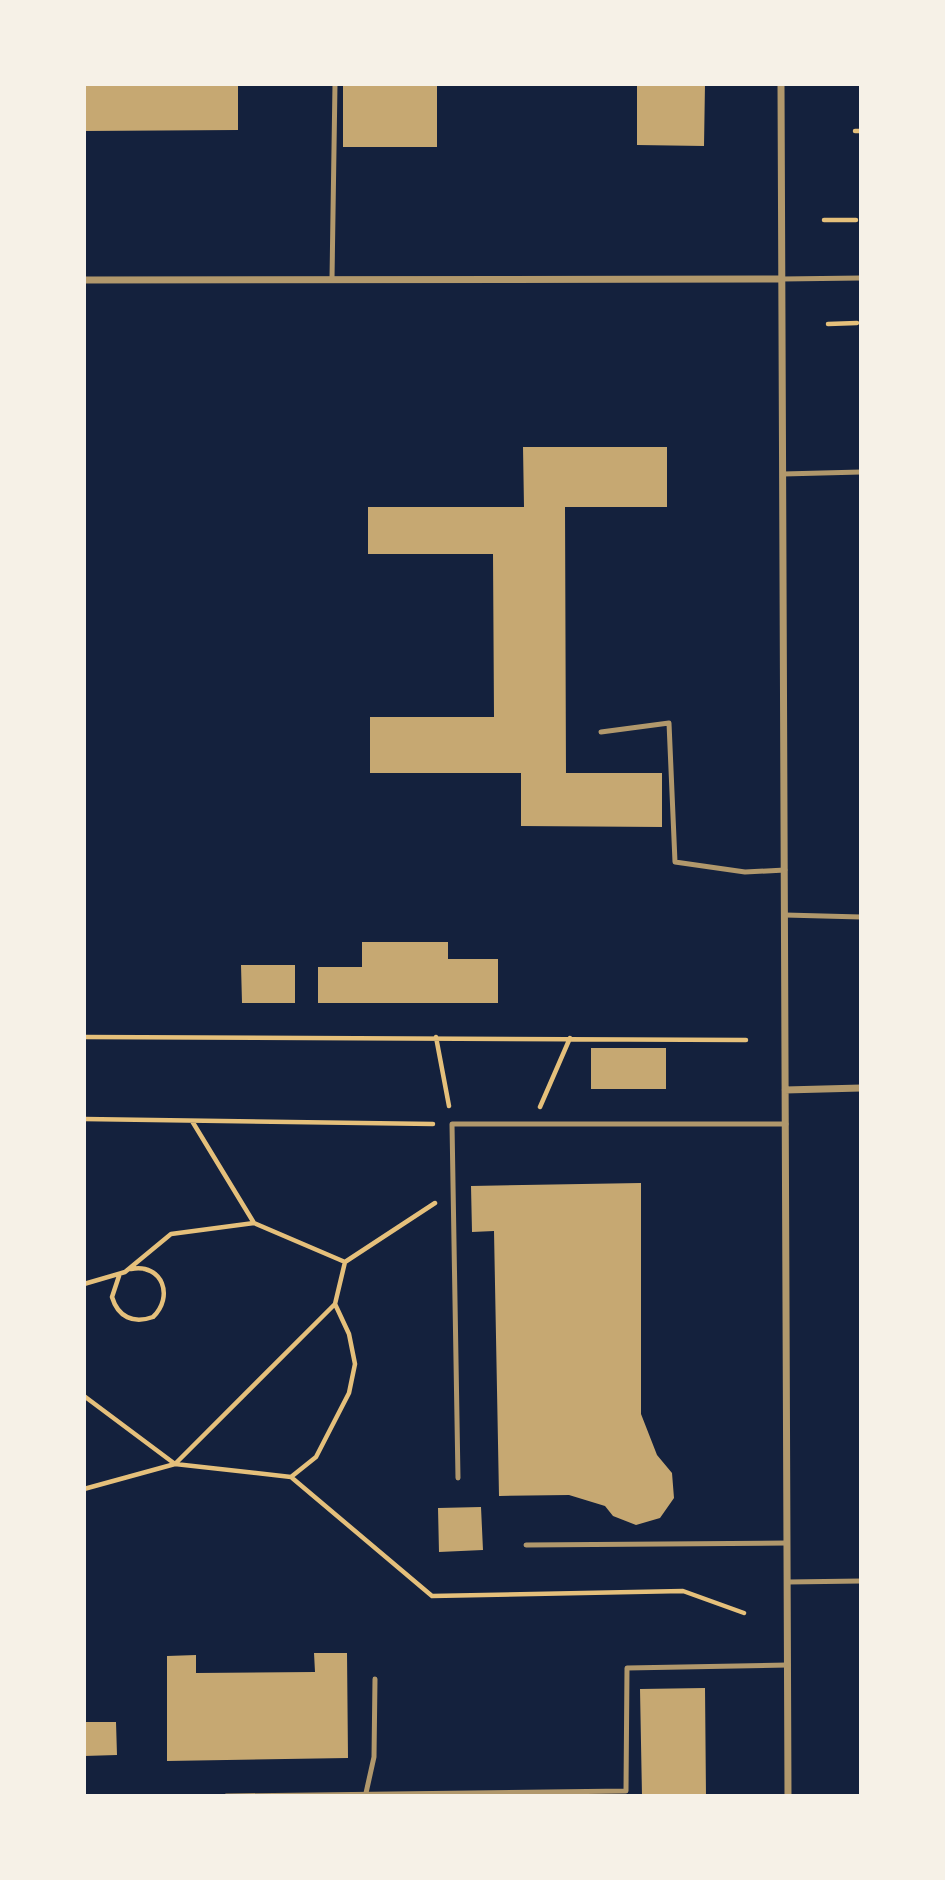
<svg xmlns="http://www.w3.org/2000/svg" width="945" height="1880" font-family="Overpass,sans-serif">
  <rect width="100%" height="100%" fill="#14213d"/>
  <!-- building -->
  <path fill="#c6a872" d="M84 84H238V130L84 131Z
    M343 84H437V147H343Z
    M637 84H705L704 146 637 145Z
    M523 447H667V507H565L566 773H662V827L521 826V773H370V717H494L493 554H368V507H524Z
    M362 942H448V959H498V1003H318V967H362Z
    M241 965H295V1003H242Z
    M591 1048H666V1089H591Z
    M641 1183V1414L657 1455 672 1473 674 1498 660 1518 636 1525 613 1516 605 1506 569 1495 499 1496 494 1231 472 1232 471 1186Z
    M481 1507 483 1550 439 1552 438 1508Z
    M314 1653H347L348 1758 167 1761V1656L196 1655V1673L315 1672Z
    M705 1688 706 1796H642L640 1689Z
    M84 1722H116L117 1755 84 1756Z"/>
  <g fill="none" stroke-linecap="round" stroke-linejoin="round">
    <!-- path -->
    <path stroke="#e5c07b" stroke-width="4.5" d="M855 131H861
      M824 220H856
      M828 324 857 323
      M84 1037 746 1040
      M436 1037 449 1106
      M540 1107 570 1038
      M84 1119 433 1124
      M192 1121 254 1223
      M119 1276 112 1297C118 1317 133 1324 153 1317 174 1297 163 1263 131 1269
      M84 1284 125 1272 171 1234 254 1223 345 1262
      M84 1396 175 1464 291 1477 432 1596 683 1591 744 1613
      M291 1477 316 1457 349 1393 355 1364 349 1334 335 1304
      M84 1489 175 1464 335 1304 345 1262 435 1203"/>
    <!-- service -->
    <path stroke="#b1986c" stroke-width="5" d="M332 279 335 84
      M782 279 861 278
      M783 474 861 472
      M601 732 669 723 675 862 745 872 785 870
      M785 915 861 917
      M458 1478 452 1124H786
      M526 1545 787 1543
      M788 1582 861 1581
      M366 1793 374 1757 375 1679
      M226 1796 626 1791 627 1668 788 1665"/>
    <!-- minor -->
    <path stroke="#b1986c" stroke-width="7" d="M781 84 788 1796
      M84 280 782 279
      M785 1090 861 1088"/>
  </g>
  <!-- border -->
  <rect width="945" height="1880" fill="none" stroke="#f6f1e7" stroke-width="172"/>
</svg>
